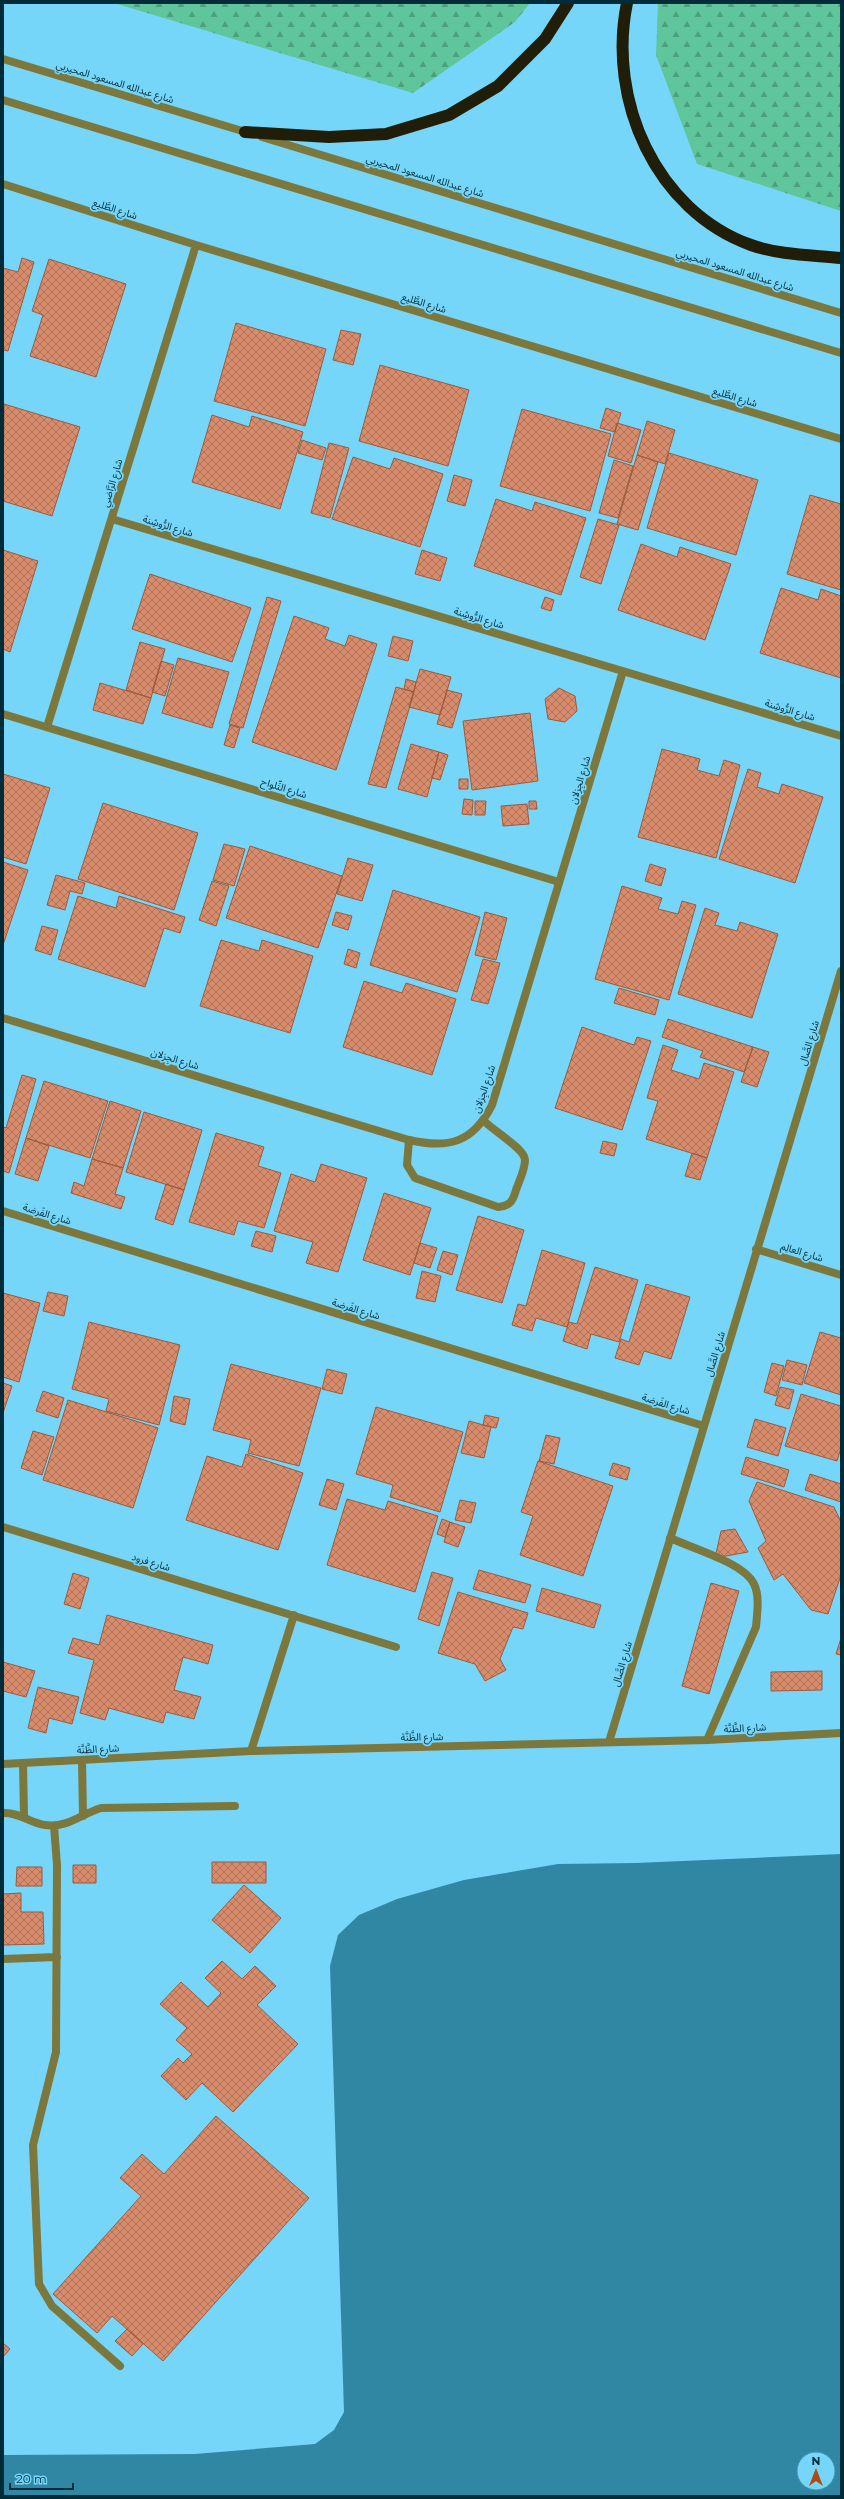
<svg xmlns="http://www.w3.org/2000/svg" width="844" height="2499" font-family="Montserrat,'Noto Sans Arabic',sans-serif">
  <defs>
    <pattern id="forest-firs" width="22" height="20" patternUnits="userSpaceOnUse"><rect width="22" height="20" fill="#5fc59a"/><path d="M5 1l3.5 6h-7zM16 11l3.5 6h-7z" fill="#4ca07f"/></pattern>
    <pattern id="building-cross-hatch" width="8" height="8" patternUnits="userSpaceOnUse"><rect width="8" height="8" fill="#d88c6c"/><path d="M0 0l8 8M0 8l8-8" fill="none" stroke="#ad735a"/></pattern>
  </defs>
  <rect width="100%" height="100%" fill="#75d6f9"/>
  <!-- forest -->
  <path fill="url(#forest-firs)" d="M114 3H530L515 22 413 93Z
    M658 3H841V211L697 164 656 55Z"/>
  <!-- water -->
  <path fill="#3087a4" fill-rule="evenodd" d="M841 1854V2496H3V2455L195 2454 315 2444 334 2430 344 2412 330 1966 338 1935 359 1915 397 1899 464 1880 558 1864 636 1863ZM804 2459H828V2483H804Z"/>
  <!-- building -->
  <path fill="url(#building-cross-hatch)" stroke="#9f593a" d="M22 258 34 262 8 351 3 350V268L18 272Z
    M49 259 126 284 96 377 30 356 43 315 32 311Z
    M236 323 326 349 305 426 214 401Z
    M341 330 361 334 353 365 333 360Z
    M380 365 469 390 448 466 359 441Z
    M4 404 80 427 52 516 3 501Z
    M606 408 621 413 615 432 600 428Z
    M522 409 611 434 590 511 500 486Z
    M212 415 249 427 252 416 303 432 280 509 192 482Z
    M647 421 675 430 665 464 637 455Z
    M617 423 641 430 631 463 608 456Z
    M302 440 326 448 322 460 298 453Z
    M329 443 349 448 330 518 311 513Z
    M669 453 758 480 736 555 647 528Z
    M637 455 658 462 638 530 617 524Z
    M353 457 390 469 394 458 443 474 420 547 332 519Z
    M614 460 633 466 618 518 599 513Z
    M454 475 472 480 465 506 447 501Z
    M810 495 841 504V590L787 574Z
    M496 499 532 511 535 502 586 518 561 595 474 566Z
    M598 519 619 525 601 584 580 577Z
    M641 544 677 557 680 547 731 564 705 640 618 610Z
    M3 550 38 561 10 652 3 649Z
    M422 550 447 558 440 581 415 574Z
    M150 574 251 608 232 662 132 629Z
    M781 588 818 600 821 589 841 596V678L760 653Z
    M267 597 281 601 243 728 229 724Z
    M545 597 554 600 551 611 541 608Z
    M294 616 329 628 325 639 345 646 349 635 377 644 336 770 252 742Z
    M393 636 413 641 408 661 388 656Z
    M140 642 165 649 151 698 126 690Z
    M178 658 229 672 212 728 162 713Z
    M161 661 174 665 165 696 152 692Z
    M420 669 451 677 440 715 409 707Z
    M406 679 416 682 414 692 404 689Z
    M100 683 151 698 143 724 93 710Z
    M396 687 414 692 386 788 368 784Z
    M559 688 575 696 577 711 565 722 548 719 545 699Z
    M447 690 462 694 452 728 437 724Z
    M530 713 538 781 472 790 463 721Z
    M230 725 240 728 234 748 224 745Z
    M411 744 439 752 427 797 398 789Z
    M662 749 700 759 697 770 719 776 724 760 740 765 716 858 638 837Z
    M439 752 448 755 440 780 432 778Z
    M748 769 761 773 757 787 779 794 782 784 823 797 795 883 719 859Z
    M3 774 50 788 26 864 3 857Z
    M459 779H468V789H459Z
    M464 799 473 800 472 815 462 814Z
    M475 801H486L485 815H475Z
    M529 801H536L537 809H529Z
    M103 803 198 833 174 910 78 879Z
    M527 804 529 824 503 826 501 806Z
    M224 844 245 849 234 886 213 880Z
    M250 846 342 876 318 948 226 918Z
    M348 858 373 865 362 901 337 894Z
    M3 862 28 870 3 945Z
    M650 864 666 869 661 886 645 881Z
    M56 875 85 883 82 894 70 891 65 910 47 905Z
    M212 881 229 886 216 926 199 920Z
    M622 886 662 898 658 909 678 914 682 901 696 905 669 1000 595 979Z
    M393 890 480 917 457 992 370 965Z
    M78 896 116 908 119 896 185 917 180 933 164 928 145 987 58 959Z
    M705 908 719 913 715 925 737 931 740 922 778 934 752 1018 678 994Z
    M336 912 352 916 348 930 332 925Z
    M485 912 507 918 496 960 475 955Z
    M42 926 58 930 51 955 35 950Z
    M221 940 259 951 262 940 313 956 290 1033 200 1006Z
    M348 949 360 953 356 968 344 964Z
    M483 959 500 963 488 1004 471 1000Z
    M364 981 402 993 406 983 456 999 432 1075 343 1047Z
    M619 988 659 1000 655 1015 614 1003Z
    M668 1019 753 1047 744 1072 700 1057 703 1051 662 1037Z
    M582 1027 634 1045 637 1037 651 1041 622 1130 555 1108Z
    M663 1045 678 1050 671 1070 699 1079 704 1063 734 1072 707 1158 646 1139 658 1101 647 1098Z
    M753 1047 769 1052 757 1087 741 1082Z
    M22 1075 36 1079 9 1173 3 1171V1127L6 1128Z
    M44 1081 108 1101 90 1158 26 1138Z
    M110 1101 141 1111 123 1168 92 1159Z
    M144 1112 202 1130 184 1190 126 1172Z
    M216 1133 264 1147 258 1166 281 1173 264 1228 238 1221 234 1235 189 1222Z
    M26 1138 49 1146 38 1181 15 1174Z
    M603 1141 617 1144 614 1156 600 1153Z
    M692 1153 707 1158 700 1180 685 1176Z
    M92 1159 123 1168 115 1194 125 1197 121 1209 71 1193 74 1182 84 1186Z
    M321 1164 367 1178 338 1272 306 1263 313 1242 274 1231 291 1174 315 1182Z
    M166 1184 184 1190 173 1225 155 1219Z
    M384 1193 431 1208 410 1275 363 1260Z
    M478 1216 524 1230 502 1303 456 1290Z
    M256 1231 276 1236 272 1252 251 1246Z
    M420 1243 437 1248 430 1268 414 1263Z
    M542 1250 585 1263 567 1327 536 1318 532 1331 512 1325 518 1304 526 1306Z
    M443 1251 458 1255 452 1275 437 1270Z
    M595 1267 638 1280 619 1342 591 1334 587 1349 563 1341 569 1322 577 1324Z
    M422 1271 441 1276 435 1302 416 1298Z
    M646 1284 690 1297 671 1359 644 1351 639 1365 615 1358 621 1339 629 1342Z
    M48 1292 68 1296 64 1316 43 1311Z
    M3 1293 40 1303 19 1382 3 1377Z
    M89 1322 180 1345 159 1425 106 1411 109 1399 72 1389Z
    M820 1332 841 1338V1395L804 1383Z
    M787 1360 807 1365 802 1385 782 1380Z
    M772 1363 784 1366 776 1396 764 1392Z
    M231 1364 321 1388 299 1466 248 1453 251 1440 213 1430Z
    M327 1369 347 1374 342 1394 322 1389Z
    M3 1383 12 1386 3 1413Z
    M780 1387 794 1390 789 1409 775 1405Z
    M43 1391 64 1398 58 1418 36 1411Z
    M801 1394 841 1406V1448L837 1461 785 1446Z
    M174 1396 190 1399 185 1425 170 1421Z
    M68 1400 158 1428 133 1508 43 1480Z
    M376 1407 463 1432 440 1512 390 1497 393 1485 356 1474Z
    M485 1415 499 1418 496 1428 483 1425Z
    M755 1419 786 1428 778 1456 747 1447Z
    M469 1421 491 1427 484 1458 461 1453Z
    M33 1431 54 1437 42 1475 21 1468Z
    M546 1435 560 1438 554 1464 539 1461Z
    M246 1454 303 1473 278 1550 186 1520 207 1456 242 1467Z
    M746 1457 789 1470 784 1487 741 1474Z
    M538 1461 613 1486 583 1576 520 1555 533 1516 521 1512Z
    M613 1463 630 1468 627 1480 609 1475Z
    M810 1474 841 1484V1502L805 1490Z
    M327 1479 344 1484 336 1510 319 1505Z
    M757 1482 834 1507 841 1522V1575L828 1614 811 1610 783 1574 774 1580 758 1548 766 1541 749 1501Z
    M347 1499 385 1510 388 1501 438 1516 415 1592 327 1565Z
    M460 1500 476 1503 471 1523 455 1520Z
    M442 1519 450 1522 445 1537 437 1534Z
    M450 1522 465 1527 458 1547 444 1542Z
    M735 1529 748 1552 715 1558 721 1531Z
    M479 1570 531 1585 525 1603 473 1589Z
    M432 1572 453 1578 439 1626 418 1619Z
    M73 1573 89 1578 80 1609 64 1604Z
    M711 1583 739 1591 709 1694 682 1686Z
    M542 1588 601 1605 594 1628 536 1611Z
    M458 1592 528 1613 523 1629 513 1627 500 1659 506 1670 485 1681 475 1664 438 1653Z
    M107 1615 213 1645 208 1664 183 1657 174 1690 201 1697 194 1719 166 1712 163 1723 109 1708 105 1720 80 1713 94 1660 68 1653 73 1638 99 1645Z
    M841 1638V1655L836 1654Z
    M3 1662 35 1671 26 1697 3 1691Z
    M822 1671V1690L771 1691V1672Z
    M38 1687 79 1697 72 1724 49 1718 46 1733 28 1728Z
    M212 1862H266V1883H212Z
    M73 1865H96V1883H73Z
    M17 1867H42V1886H16Z
    M244 1885 281 1918 250 1953 212 1920Z
    M21 1893V1912H43L44 1944 3 1945V1894Z
    M222 1961 242 1979 255 1966 276 1986 257 2005 298 2044 233 2112 202 2083 186 2100 161 2076 178 2058 183 2063 192 2054 176 2040 187 2028 160 2004 181 1982 208 2007 221 1993 205 1978Z
    M216 2116 309 2198 163 2361 112 2316 97 2333 53 2294 141 2196 120 2178 142 2154 164 2174Z
    M127 2329 143 2344 132 2356 115 2341Z
    M3 2343 10 2349 3 2357Z"/>
  <g fill="none" stroke-linecap="round" stroke-linejoin="round">
    <!-- service -->
    <path stroke="#7c773d" stroke-width="8" d="M409 1140 407 1165 415 1178 498 1207C510 1206 513 1201 516 1190 519 1181 525 1170 525 1160 525 1149 494 1131 484 1121
      M670 1538C692 1548 744 1563 754 1584 760 1596 757 1614 756 1627L707 1740"/>
    <!-- minor -->
    <path stroke="#7c773d" stroke-width="8" d="M3 184 196 245 841 439
      M112 519 841 736
      M3 714 559 882
      M47 727 196 245
      M3 1018 409 1140C448 1149 473 1143 492 1105L623 671
      M3 1211 704 1426
      M756 1249 841 1275
      M3 1527 396 1647
      M609 1742 841 971
      M251 1751 294 1615
      M82 1760 83 1816
      M23 1763 24 1817
      M3 1764 251 1751 707 1740 841 1733
      M3 1813C19 1812 30 1823 45 1825 68 1828 81 1814 101 1808L235 1806
      M54 1826 57 1865 56 2052 33 2145 39 2284 52 2306 120 2366
      M3 1959 57 1957"/>
    <!-- tertiary -->
    <path stroke="#7c773d" stroke-width="8" d="M3 59 249 133
      M3 100 841 353
      M262 137 841 313"/>
    <!-- motorway -->
    <path stroke="#201e09" stroke-width="12" d="M627 3C607 100 656 211 751 245 779 255 812 255 841 258
      M245 132 329 137 386 134 449 115 498 86 545 39 568 3"/>
  </g>
  <g text-anchor="middle" dominant-baseline="central" stroke-width="3.5" stroke-linejoin="round" paint-order="stroke">
    <!-- street labels -->
    <g font-size="10" fill="#002b39" stroke="#75d6f9">
      <text transform="translate(115 82) rotate(17)">شارع عبدالله المسعود المحيربي</text>
      <text transform="translate(425 176) rotate(17)">شارع عبدالله المسعود المحيربي</text>
      <text transform="translate(115 209) rotate(18)">شارع الطَّليع</text>
      <text transform="translate(735 270) rotate(17)">شارع عبدالله المسعود المحيربي</text>
      <text transform="translate(424 303) rotate(17)">شارع الطَّليع</text>
      <text transform="translate(735 397) rotate(17)">شارع الطَّليع</text>
      <text transform="translate(112 483) rotate(-73)">شارع الرَّاضي</text>
      <text transform="translate(168 526) rotate(17)">شارع الرُّوشِنة</text>
      <text transform="translate(479 618) rotate(17)">شارع الرُّوشِنة</text>
      <text transform="translate(790 710) rotate(17)">شارع الرُّوشِنة</text>
      <text transform="translate(580 780) rotate(-73)">شارع الجِزلان</text>
      <text transform="translate(284 788) rotate(17)">شارع التِّلواح</text>
      <text transform="translate(809 1043) rotate(-73)">شارع الصَّال</text>
      <text transform="translate(175 1059) rotate(17)">شارع الجِزلان</text>
      <text transform="translate(484 1089) rotate(-71)">شارع الجِزلان</text>
      <text transform="translate(47 1214) rotate(17)">شارع الفَرضة</text>
      <text transform="translate(802 1252) rotate(17)">شارع العالِم</text>
      <text transform="translate(356 1309) rotate(17)">شارع الفَرضة</text>
      <text transform="translate(715 1354) rotate(-73)">شارع الصَّال</text>
      <text transform="translate(666 1404) rotate(17)">شارع الفَرضة</text>
      <text transform="translate(151 1562) rotate(17)">شارع فرود</text>
      <text transform="translate(622 1664) rotate(-73)">شارع الصَّال</text>
      <text transform="translate(745 1728) rotate(-3)">شارع الظَّنَّة</text>
      <text transform="translate(422 1737) rotate(-1)">شارع الظَّنَّة</text>
      <text transform="translate(98 1749) rotate(-3)">شارع الظَّنَّة</text>
    </g>
  </g>
  <!-- border -->
  <rect width="844" height="2499" fill="none" stroke="#002b39" stroke-width="8"/>
  <!-- north arrow -->
  <g transform="translate(816 2471)"><circle r="19" fill="#75d6f9" stroke="#4692ac"/>
  <path d="M0-3L7 15L0 10L-7 15Z" fill="#ae4a16"/>
  <text y="-6" font-size="11" font-weight="bold" text-anchor="middle" fill="#002b39">N</text>
  </g>
  <!-- scale -->
  <path d="M10 2483v6h63v-6" fill="none" stroke="#002b39" stroke-width="2"/>
  <text x="16" y="2483" font-size="12" fill="#002b39" stroke="#75d6f9" stroke-width="3" paint-order="stroke">20 m</text>
</svg>
